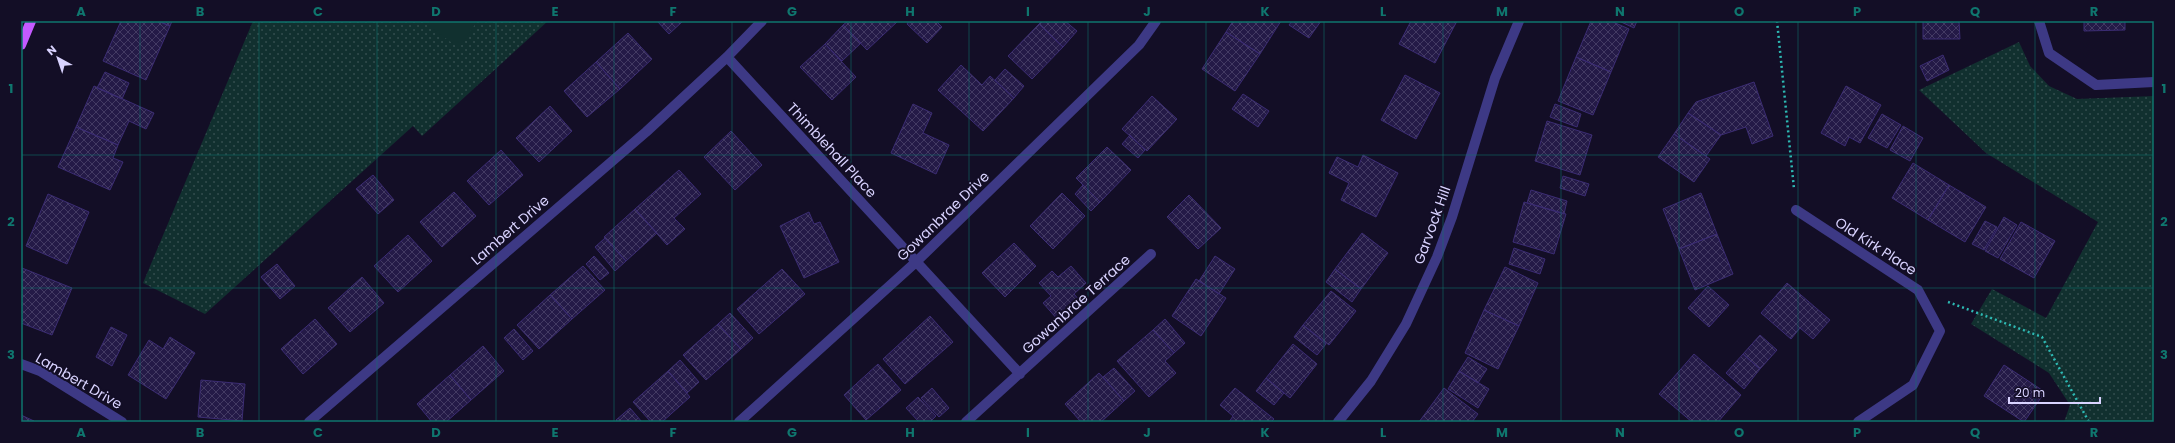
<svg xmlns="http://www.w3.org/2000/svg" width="2175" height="443" font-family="Poppins,sans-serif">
  <defs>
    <pattern id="grass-dots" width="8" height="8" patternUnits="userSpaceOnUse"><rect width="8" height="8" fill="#11302f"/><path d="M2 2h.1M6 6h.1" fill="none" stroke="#334d4e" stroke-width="1.8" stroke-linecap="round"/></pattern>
    <pattern id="building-cross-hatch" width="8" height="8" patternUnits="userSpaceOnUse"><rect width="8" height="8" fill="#241a47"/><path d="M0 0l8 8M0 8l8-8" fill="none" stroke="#433a63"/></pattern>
  </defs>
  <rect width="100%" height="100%" fill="#130e26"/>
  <!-- grass -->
  <path fill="url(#grass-dots)" d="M253 21H548L422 136 413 126 205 314 143 283Z
    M2019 42 2030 66 2049 86 2077 99 2154 96V422H2064L2070 405 2049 373 1971 324 1992 289 2046 318 2098 222 1986 153 1919 90Z"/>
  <!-- park -->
  <path fill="#11302f" d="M422 21H473L476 23 459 48Z"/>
  <!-- building -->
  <path fill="url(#building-cross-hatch)" stroke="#3b2c73" d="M121 21H158L170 26 146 80 103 61Z
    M158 21H172L170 26Z
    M657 21H683L669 34Z
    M848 21H898L867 50 843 25Z
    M909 21H936L942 27 927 43 907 24Z
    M1042 21H1065L1077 31 1063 47 1039 24Z
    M1233 21H1281L1260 54 1226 32Z
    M1292 21H1321L1309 38 1289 25Z
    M1411 21H1457L1435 63 1399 44Z
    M1591 21H1611L1629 29 1611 72 1576 57Z
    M1619 21H1637L1634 28Z
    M1923 21H1959L1960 39H1923Z
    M2084 21H2125V30L2084 31Z
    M1039 24 1063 47 1032 79 1008 56Z
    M843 25 861 43 842 61 825 44Z
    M1226 32 1260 54 1235 91 1202 69Z
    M628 33 652 59 620 89 596 62Z
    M825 44 856 77 832 100 800 67Z
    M1943 55 1949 70 1927 81 1920 66Z
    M1576 57 1611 72 1593 115 1558 101Z
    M596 62 620 89 587 117 564 91Z
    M961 65 982 85 990 76 1014 98 983 131 938 90Z
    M1005 69 1024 86 1014 98 995 80Z
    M105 72 129 83 122 99 97 88Z
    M1405 75 1440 93 1416 139 1381 120Z
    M1754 82 1773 136 1752 144 1746 127 1721 135 1688 113 1696 102Z
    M94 86 154 113 146 129 129 121 118 145 76 127Z
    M1846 86 1881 105 1860 143 1849 137 1845 146 1821 133Z
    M1243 94 1269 111 1258 127 1232 109Z
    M1152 96 1177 119 1147 151 1122 129Z
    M913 104 932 113 923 133 949 145 936 174 891 153Z
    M1555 104 1581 114 1577 127 1550 117Z
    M550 106 572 131 539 162 516 138Z
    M1688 113 1721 135 1706 156 1674 134Z
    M1882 114 1901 125 1887 148 1868 138Z
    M1547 121 1592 135 1580 175 1535 161Z
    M1903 126 1923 138 1910 161 1890 150Z
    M76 127 118 145 113 158 123 162 110 190 58 167Z
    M731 131 762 165 735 190 704 157Z
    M1674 134 1710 159 1694 182 1658 157Z
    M1130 135 1145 150 1138 158 1122 144Z
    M1107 147 1131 170 1100 202 1076 178Z
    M501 150 523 175 489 205 467 181Z
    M1363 155 1398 173 1376 217 1341 200 1349 183 1329 173 1337 157 1358 167Z
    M1913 163 1949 185 1928 220 1892 198Z
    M679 170 701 194 674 218 685 229 667 245 635 209Z
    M373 175 394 200 378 214 356 189Z
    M1563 176 1589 184 1585 196 1560 188Z
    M1083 185 1100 202 1091 211 1075 194Z
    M1949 185 1986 207 1965 242 1928 220Z
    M1531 190 1567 201 1564 214 1527 203Z
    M454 192 476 216 442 247 420 222Z
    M1062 193 1085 216 1053 249 1030 226Z
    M1701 193 1717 234 1679 249 1663 209Z
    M48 194 89 212 67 264 26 246Z
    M1189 195 1221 228 1198 249 1167 217Z
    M1524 202 1566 214 1554 254 1513 242Z
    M635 209 657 233 626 261 604 237Z
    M809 212 814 224 820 222 839 262 804 278 780 226Z
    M2004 217 2017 225 1998 258 1985 251Z
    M1985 221 1997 227 1984 250 1972 244Z
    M2021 222 2055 241 2034 278 2000 259Z
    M1362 233 1388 253 1361 289 1335 269Z
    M1717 234 1733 274 1695 290 1679 249Z
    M408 235 432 261 398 292 374 266Z
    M605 238 626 261 615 271 595 247Z
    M1014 243 1036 266 1005 297 982 273Z
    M1514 248 1545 259 1540 274 1509 264Z
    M594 256 609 273 600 280 586 264Z
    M1215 256 1235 269 1219 294 1199 281Z
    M277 264 295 286 280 299 261 277Z
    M583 266 605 290 572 319 550 295Z
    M1071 266 1086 283 1074 294 1080 301 1058 320 1043 303 1051 296 1039 283 1052 271 1058 277Z
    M1505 267 1538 283 1519 326 1484 310Z
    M22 268 72 288 52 335 21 323Z
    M782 269 805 294 759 334 737 309Z
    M1335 269 1361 289 1352 302 1326 282Z
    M362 277 384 303 350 332 328 308Z
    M1196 279 1226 298 1201 336 1172 316Z
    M1787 283 1830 320 1813 339 1800 328 1791 339 1761 313Z
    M1708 286 1729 305 1709 327 1688 308Z
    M1331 291 1356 311 1329 345 1303 325Z
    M550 295 572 319 539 349 517 325Z
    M1484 310 1519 326 1498 369 1465 353Z
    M730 313 753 338 741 349 718 324Z
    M930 316 953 342 905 384 883 359Z
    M315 319 337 344 303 374 281 349Z
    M1165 319 1185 343 1174 353 1153 330Z
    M718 324 741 349 706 380 683 355Z
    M1303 325 1326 344 1317 355 1294 337Z
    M111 327 127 335 112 366 96 357Z
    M514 329 533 351 523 360 504 338Z
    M1153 330 1174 353 1165 361 1176 373 1149 397 1117 361Z
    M1760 335 1777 350 1760 369 1743 354Z
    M170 337 195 353 166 399 128 375 149 340 163 349Z
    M1293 344 1317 364 1290 398 1266 378Z
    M483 346 504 371 471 400 450 375Z
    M1694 354 1741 395 1718 422H1692L1659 394Z
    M1743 354 1760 369 1744 389 1726 373Z
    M1468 357 1487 369 1478 383 1459 371Z
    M680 360 699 382 687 393 668 371Z
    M878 364 901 390 866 420 844 395Z
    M2004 365 2045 392 2024 422 1984 396Z
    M1114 368 1135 391 1124 401 1103 377Z
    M668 371 690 397 662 422H651L633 402Z
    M1459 371 1489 389 1478 408 1448 389Z
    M1099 373 1124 401 1101 422H1081L1065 404Z
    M450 375 471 400 446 422H432L417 404Z
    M1266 378 1284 393 1274 405 1256 391Z
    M201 380 245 384 242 421 198 417Z
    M932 388 949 408 939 417 921 398Z
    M1235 388 1274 419 1271 422H1229L1233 416 1220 405Z
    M1444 388 1478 414 1472 422H1419Z
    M918 397 936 416 930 422H919L906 408Z
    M630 408 642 422H618L616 420Z
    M21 415 34 421 33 422H21Z"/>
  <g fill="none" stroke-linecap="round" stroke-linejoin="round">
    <!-- path -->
    <path stroke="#2db9b3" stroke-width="2.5" stroke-dasharray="2 3" stroke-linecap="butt" d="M1777 21 1794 189
      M1948 302 2042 337 2089 422"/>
    <!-- minor -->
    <path stroke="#3d3985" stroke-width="10" d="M2039 21 2049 53 2096 85 2154 82
      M727 57 1020 374
      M1796 210 1918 290 1940 331 1913 385 1858 422
      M21 364 40 371 122 422
      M309 422 646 132 727 57 762 21
      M739 422 916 262 1139 45 1156 21
      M966 422 1151 254
      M1338 422 1371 381 1406 324 1437 257 1452 217 1495 78 1519 21"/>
    <!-- primary -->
    <path stroke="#c45aff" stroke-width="10" d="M21 45 31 21"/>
  </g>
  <!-- grid -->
  <path fill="none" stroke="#0f766e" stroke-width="1" stroke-opacity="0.55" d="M140 21V422M259 21V422M377 21V422M496 21V422M614 21V422M732 21V422M851 21V422M969 21V422M1088 21V422M1206 21V422M1324 21V422M1443 21V422M1561 21V422M1679 21V422M1798 21V422M1916 21V422M2035 21V422M21 155H2154M21 288H2154"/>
  <g text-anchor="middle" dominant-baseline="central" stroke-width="4" stroke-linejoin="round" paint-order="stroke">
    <!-- street labels -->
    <g font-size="14" fill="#d9d3ff" stroke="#130e26">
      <text transform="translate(832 150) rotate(47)">Thimblehall Place</text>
      <text transform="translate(943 216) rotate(-44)">Gowanbrae Drive</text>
      <text transform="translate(1432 225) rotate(-70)">Garvock Hill</text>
      <text transform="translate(510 230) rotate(-41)">Lambert Drive</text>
      <text transform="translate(1876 246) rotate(33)">Old Kirk Place</text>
      <text transform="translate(1076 304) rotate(-42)">Gowanbrae Terrace</text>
      <text transform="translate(79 381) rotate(30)">Lambert Drive</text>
    </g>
  </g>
  <!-- border -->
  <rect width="2175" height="443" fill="none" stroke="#130e26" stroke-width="44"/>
  <!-- north arrow -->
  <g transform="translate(58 58) rotate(320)" stroke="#130e26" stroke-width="3" paint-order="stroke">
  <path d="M0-3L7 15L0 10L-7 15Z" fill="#d9d3ff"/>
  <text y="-6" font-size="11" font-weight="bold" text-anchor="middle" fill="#d9d3ff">N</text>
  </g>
  <!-- scale -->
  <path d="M2009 397v6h91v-6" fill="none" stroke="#d9d3ff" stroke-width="2"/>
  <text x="2015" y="397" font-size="12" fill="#d9d3ff" stroke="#130e26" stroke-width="3" paint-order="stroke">20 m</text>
  <rect x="22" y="22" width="2131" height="399" fill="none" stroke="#0f766e" stroke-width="1.5"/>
  <g font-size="13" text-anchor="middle" font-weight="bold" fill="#0f766e">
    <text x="81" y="16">A</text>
    <text x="200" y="16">B</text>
    <text x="318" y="16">C</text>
    <text x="436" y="16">D</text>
    <text x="555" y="16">E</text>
    <text x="673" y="16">F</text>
    <text x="792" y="16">G</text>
    <text x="910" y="16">H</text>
    <text x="1028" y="16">I</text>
    <text x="1147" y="16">J</text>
    <text x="1265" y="16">K</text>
    <text x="1383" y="16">L</text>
    <text x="1502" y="16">M</text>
    <text x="1620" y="16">N</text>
    <text x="1739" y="16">O</text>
    <text x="1857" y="16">P</text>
    <text x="1975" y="16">Q</text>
    <text x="2094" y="16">R</text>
    <text x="11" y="93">1</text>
    <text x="2164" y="93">1</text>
    <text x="11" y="226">2</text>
    <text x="2164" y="226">2</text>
    <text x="11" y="359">3</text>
    <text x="2164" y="359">3</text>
    <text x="81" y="437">A</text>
    <text x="200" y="437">B</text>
    <text x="318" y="437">C</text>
    <text x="436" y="437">D</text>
    <text x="555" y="437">E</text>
    <text x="673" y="437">F</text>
    <text x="792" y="437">G</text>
    <text x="910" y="437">H</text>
    <text x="1028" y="437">I</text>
    <text x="1147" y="437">J</text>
    <text x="1265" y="437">K</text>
    <text x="1383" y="437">L</text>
    <text x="1502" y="437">M</text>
    <text x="1620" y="437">N</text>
    <text x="1739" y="437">O</text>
    <text x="1857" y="437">P</text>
    <text x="1975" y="437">Q</text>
    <text x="2094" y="437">R</text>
  </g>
</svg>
